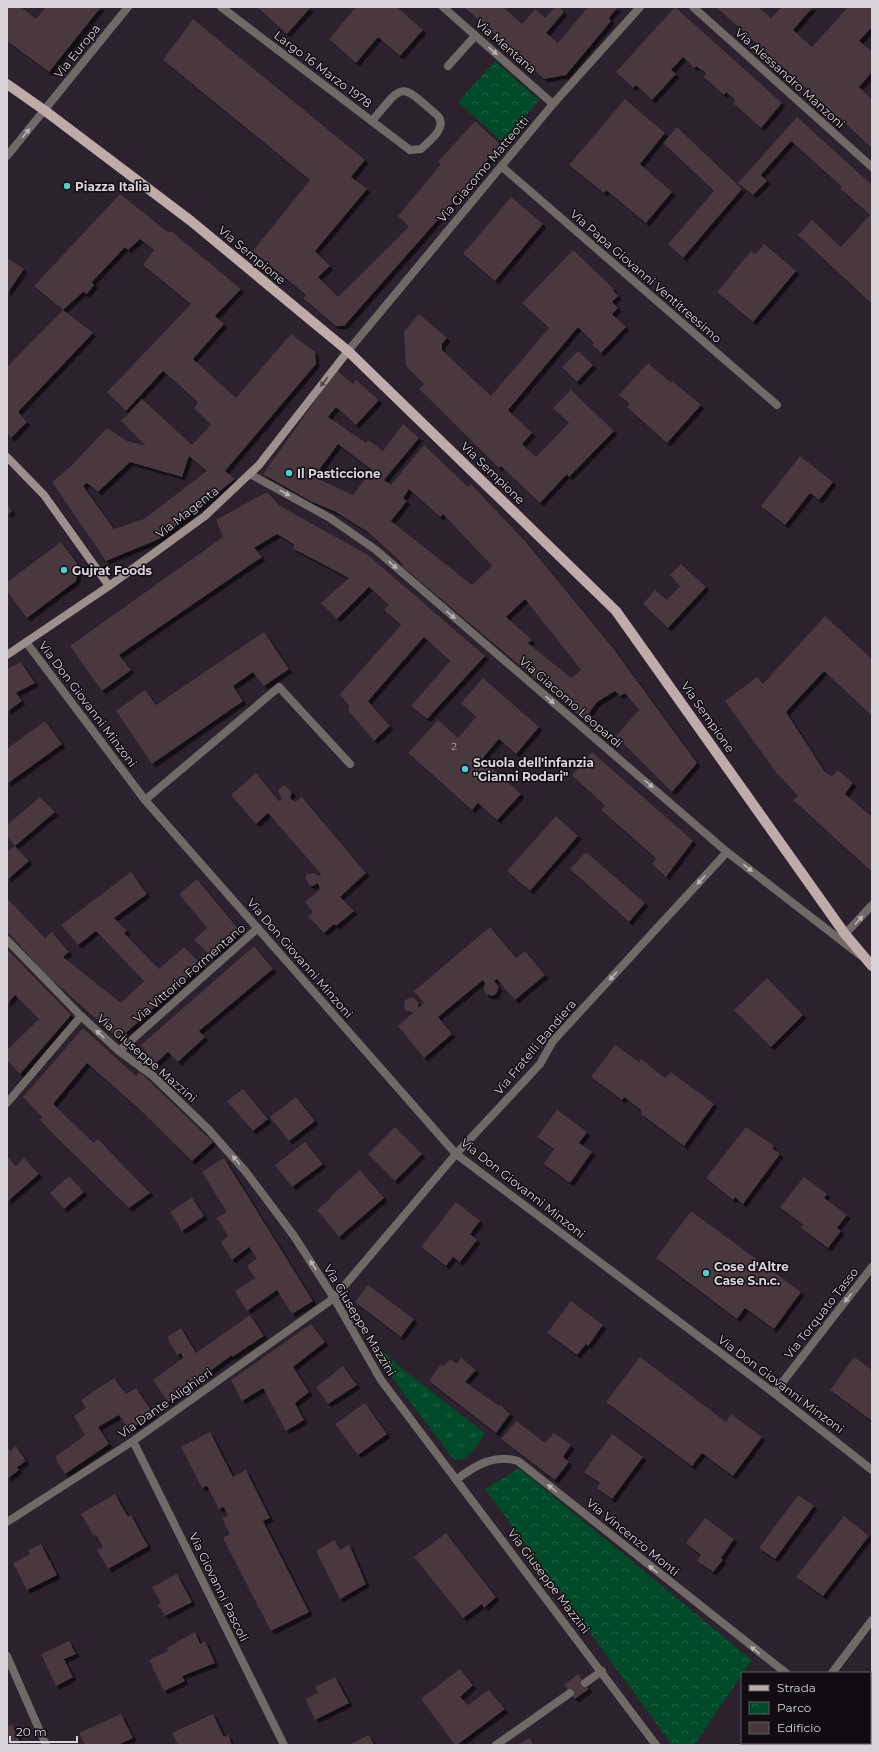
<svg xmlns="http://www.w3.org/2000/svg" width="879" height="1752" font-family="Montserrat,sans-serif">
  <defs>
    <pattern id="grass-tufts" width="24" height="20" patternUnits="userSpaceOnUse"><rect width="24" height="20" fill="#004929"/><path d="M3 7l-1-3M5 7V3M7 7l1-3M15 17l-1-3M17 17v-4M19 17l1-3" fill="none" stroke="#256247"/></pattern>
    <pattern id="park-crowns" width="20" height="18" patternUnits="userSpaceOnUse"><rect width="20" height="18" fill="#004929"/><path d="M2 6a3 3 0 1 1 6 0M12 15a3 3 0 1 1 6 0" fill="none" stroke="#256247"/></pattern>
    <filter id="shadow"><feDropShadow dx="3.5" dy="3.5" stdDeviation="0" flood-color="#0009"/></filter>
  </defs>
  <rect width="100%" height="100%" fill="#2c212c"/>
  <!-- grass -->
  <path fill="url(#grass-tufts)" d="M375 1344 401 1368 485 1433C479 1443 468 1463 454 1460L381 1363 373 1348Z"/>
  <!-- park -->
  <path fill="url(#park-crowns)" d="M495 61 539 100 503 143 458 102Z
    M519 1468 752 1660 694 1745H672L485 1489Z"/>
  <!-- building -->
  <path fill="#48373d" fill-rule="evenodd" filter="url(#shadow)" d="M7 7H21L36 19 46 7H101L49 72 7 41Z
    M257 7H311L287 34Z
    M356 7H397L423 30 400 56 378 37 356 63 329 39Z
    M464 7H503L522 24 535 9 545 18 555 7H559L564 12 546 33 558 43 588 7H618L609 18 611 21 566 75 544 79Z
    M675 7 782 103 761 128 733 103 735 100 726 92 724 95 704 77 706 73 696 66 694 68 683 57 671 70 676 74 652 100 636 85 633 88 616 72Z
    M716 7H758L771 18 782 7H813L793 30 812 47 848 7H872V27L859 41 872 51V72L859 87 872 99V148Z
    M193 19 365 160 351 177 367 189 315 251 330 266 318 277 338 297 409 227 398 216 441 164 438 162 475 121 501 145 466 185 467 187 344 326H336L303 298 306 295 253 251 310 180 163 60Z
    M625 99 665 133 640 164 672 192 646 223 606 190 604 193 569 165Z
    M797 117 872 185V304L798 235 812 220 841 247 870 215 841 189V186L791 141 761 175 767 181 753 195 738 183Z
    M677 127 742 189 683 258 668 244 714 191 663 143Z
    M120 194 169 233 171 231 241 289 215 316 224 324 193 359 236 398 291 334 315 352 316 364 225 471 235 479 159 539 106 561 52 482 70 467 107 428 127 441 146 446 121 421 142 399 192 445 211 425 194 408 198 402 163 371 126 411 107 392 191 304 143 265 154 250 140 239 128 250 125 247 92 282 94 285 87 294 83 292 63 310 34 286ZM189 456 207 471 144 519 114 529 83 486 87 483 98 492 130 462 182 477Z
    M511 197 543 224 495 281 463 254Z
    M764 244 796 271 753 322 717 292 751 251 756 254Z
    M573 250 614 289 613 290 618 296 612 302 618 308 612 314 626 327 601 353 592 345 594 343 578 327 508 410 532 433 522 444 536 457 569 423 553 408 571 390 614 431 569 477 567 474 540 503 501 466 499 468 419 389 424 384 406 366 404 332 419 314 447 338 442 344V350L491 396 549 328 522 303Z
    M7 258 24 269 7 294Z
    M63 310 93 333 18 412 27 422 11 438 7 433V367Z
    M578 351 593 365 577 382 562 367Z
    M648 363 671 383 672 381 701 405 667 443 627 407 630 404 619 395Z
    M337 370 353 384 356 380 379 400 356 425 336 407 328 417 366 443 368 440 383 451 403 424 419 438 384 480 391 485 424 445 468 487 471 484 526 542 613 648 697 763 672 792 616 736 639 710 625 693 620 696 615 691 597 702 584 720 402 566 403 564 368 532 336 512 310 501 263 474ZM338 444 372 470 353 495 314 477ZM409 489 440 517 443 514 492 566 472 585 391 521 407 501 403 498ZM525 599 581 670 571 678 528 643 532 640 506 617Z
    M800 456 833 482 819 500 810 493 785 525 761 506Z
    M267 492 280 506 368 555 485 656 427 719 411 706 450 661 424 637 368 701 390 726 374 741 348 710 350 707 340 694 401 625 384 610 389 605 369 587 337 619 321 603 349 578 292 548 295 545 277 534 254 548 262 557 119 655 131 670 102 691 70 646 223 537 216 520Z
    M7 505 12 511 7 515Z
    M61 542 79 566 76 581 27 618 7 591V582Z
    M681 564 706 587 668 628 643 604 655 590 667 600 680 586 670 575Z
    M825 616 872 659V716L824 671 786 712 825 772 832 776 838 770 853 783 845 794 872 817V872L793 800 798 796 775 771 725 701 757 677 763 684Z
    M264 632 289 669 264 686 253 672 233 686 243 701 152 764 116 711 145 690 156 705Z
    M21 662 35 683 16 693 22 701 7 712V669Z
    M483 678 539 727 516 754 499 739 482 759 521 794 497 820 478 803 472 810 408 753 438 720 458 738 476 717 461 703Z
    M45 721 62 744 7 784V749Z
    M592 752 693 841 666 877 652 864 656 858 601 810 605 806 572 775Z
    M256 773 279 801 282 799 278 792 280 788 284 785 292 792 290 798 295 802 302 797 366 873 340 897 354 911 336 926 334 924 324 933 308 916 313 912 305 902 320 889 318 883 313 886 309 885 305 877 307 874 313 873 319 876 321 874 268 813 256 824 231 795Z
    M40 797 55 812 15 846 7 837V825Z
    M556 816 578 836 530 891 507 871Z
    M15 846 29 861 7 880V852Z
    M586 852 645 903 629 922 570 869Z
    M131 872 147 894 114 918 127 931 124 933 159 969 184 947 202 965 119 1039 43 972 7 931V898L45 938 52 932 69 952 63 957 121 1003 144 981 96 931 78 945 61 925Z
    M197 879 240 931 212 957 194 940 207 928 179 894Z
    M490 927 516 958 525 951 545 975 515 1000 497 979 494 981 499 987 496 994 492 996 485 994 484 990 485 983 483 980 438 1017 452 1034 424 1058 398 1026 415 1011 411 1013 404 1009 405 1000 413 997 419 1003 418 1008 424 1003 414 991Z
    M254 946 273 969 199 1031 205 1037 178 1062 168 1052 155 1064 141 1045Z
    M7 949 71 1015 20 1074 7 1060V1050L39 1019 15 995 7 1004Z
    M767 978 803 1015 771 1047 734 1010Z
    M83 1028 136 1076 140 1072 213 1142 192 1161 137 1107 87 1063 53 1104 94 1143 98 1139 150 1193 129 1208 54 1135 40 1120 42 1117 23 1097Z
    M615 1045 639 1062 641 1059 665 1078 671 1072 714 1104 684 1146 641 1114V1110L624 1097 622 1100 591 1077Z
    M243 1089 268 1119 253 1131 227 1101Z
    M296 1097 315 1121 289 1141 270 1117Z
    M557 1110 587 1132 579 1143 592 1152 570 1183 544 1164 554 1149 537 1137Z
    M395 1127 422 1154 395 1181 368 1154Z
    M746 1127 774 1146 772 1148 780 1154 743 1204 735 1197 733 1200 706 1178Z
    M305 1142 323 1164 292 1187 275 1165Z
    M7 1156 16 1166 24 1158 39 1174 8 1201 7 1199Z
    M224 1158 313 1301 292 1314 277 1290 247 1311 235 1291 255 1278 247 1266 257 1258 249 1247 232 1260 221 1242 228 1236 217 1218 227 1212 202 1172Z
    M360 1170 384 1198 339 1237 317 1210 331 1198 330 1197Z
    M69 1176 84 1192 64 1209 50 1193Z
    M804 1177 827 1194 824 1198 847 1215 837 1228 841 1231 828 1248 801 1228 803 1225 780 1207Z
    M192 1197 204 1216 182 1231 170 1212Z
    M456 1202 480 1221 470 1234 477 1240 460 1262 453 1257 446 1266 421 1247Z
    M691 1211 801 1292 774 1329 745 1308 737 1319 656 1258Z
    M368 1285 414 1319 401 1337 355 1302Z
    M571 1301 603 1325 588 1346 586 1344 577 1355 547 1333Z
    M250 1315 264 1336 232 1357V1355L168 1402 153 1380 183 1358 181 1353 177 1355 167 1337 181 1328 196 1353Z
    M311 1324 325 1342 293 1367 309 1392 295 1403 304 1420 286 1431 263 1388 242 1401 231 1380Z
    M640 1357 726 1422 731 1414 762 1437 733 1476 702 1453 692 1466 606 1402Z
    M854 1357 872 1370V1421L830 1390Z
    M461 1358 476 1370 465 1382 499 1406 500 1405 510 1414 496 1433 429 1381 441 1364 444 1366 450 1359 457 1364Z
    M343 1366 357 1385 328 1404 316 1387Z
    M114 1378 126 1394 136 1388 154 1414 129 1430 119 1415 98 1427 109 1444 65 1474 55 1457 85 1435 74 1416 86 1408 81 1400Z
    M365 1403 387 1434 358 1455 335 1424Z
    M516 1421 545 1443 554 1433 571 1445 563 1457 569 1462 555 1480 501 1439Z
    M210 1432 233 1477 246 1470 270 1518 263 1521 309 1612 271 1631 223 1538 230 1534 222 1518 228 1516 224 1507 219 1509 207 1486 202 1488 181 1447Z
    M612 1434 643 1457 612 1499 597 1488 600 1483 584 1472Z
    M16 1446 26 1461 17 1467 19 1470 7 1479V1447L10 1451Z
    M115 1494 128 1517 131 1515 148 1546 108 1569 97 1550 103 1547 96 1535 94 1536 81 1514Z
    M798 1495 814 1506 775 1559 759 1548Z
    M844 1516 869 1536 823 1596 796 1577Z
    M705 1518 734 1539 721 1558 723 1560 713 1572 697 1561 701 1555 686 1543Z
    M446 1533 496 1597 484 1608 482 1604 463 1618 414 1557Z
    M334 1540 341 1550 349 1544 366 1584 340 1599 316 1551Z
    M41 1544 57 1575 27 1590 13 1563 30 1554 28 1550Z
    M177 1574 192 1602 165 1616 158 1605 161 1603 152 1587Z
    M195 1632 200 1644 205 1641 215 1663 182 1676 185 1681 164 1691 149 1660 168 1651 167 1648Z
    M69 1641 76 1654 64 1659 73 1677 56 1686 41 1654Z
    M460 1669 473 1685 460 1697 468 1705 489 1690 505 1709 457 1745H455L421 1699Z
    M578 1674 589 1689 575 1699 564 1685Z
    M335 1677 349 1703 315 1720 305 1699 318 1693 315 1687Z
    M121 1714 133 1738 118 1745H85L79 1733Z
    M213 1714 224 1737 228 1735 232 1745H178L172 1733Z
    M12 1724 21 1745H7V1727Z
    M369 1735 374 1745H349Z
    M529 1738 534 1745H519Z"/>
  <g fill="none" stroke-linecap="round" stroke-linejoin="round">
    <!-- lane -->
    <path stroke="#716868" stroke-width="8" d="M448 66 475 36
      M372 121C404 83 399 82 437 115 449 127 429 141 421 149L410 150
      M585 1683 602 1671
      M496 1745 570 1693"/>
    <!-- street -->
    <path stroke="#716868" stroke-width="8" d="M221 7 410 150
      M443 7 553 104
      M693 7 872 167
      M7 156 128 7
      M501 166 777 405
      M348 351 553 104 640 7
      M250 474 330 518 376 550 727 852 860 955
      M26 642 145 800 456 1154 774 1393 872 1470
      M145 800 279 687 350 764
      M845 934 872 905
      M7 940 81 1016 119 1051 153 1076 209 1130 246 1172 294 1236 334 1298 381 1380 656 1745
      M119 1051 258 928
      M7 1103 81 1016
      M774 1393 872 1267
      M133 1441 284 1745
      M457 1479C476 1465 494 1454 518 1461L786 1673
      M7 1522 133 1441 334 1298 456 1154 540 1064 553 1041 727 852
      M7 1656 46 1745
      M832 1673 872 1620
      M870 1741 872 1743
      M777 1745 778 1743"/>
    <!-- secondary -->
    <path stroke="#9d8f8d" stroke-width="8" d="M7 457 44 495 109 586
      M7 655 109 586 205 516 259 465 348 351"/>
    <!-- primary -->
    <path stroke="#beacaa" stroke-width="10" d="M7 84 44 110 191 221 348 351 616 611 845 934 872 966"/>
  </g>
  <!-- one-way arrows -->
  <defs><path id="oneway-solid" d="M-6-.8H1V-3.2L6.5 0L1 3.2V.8H-6Z"/></defs>
  <g fill="#bab3b8">
    <use href="#oneway-solid" transform="translate(493 51) rotate(41)"/>
    <use href="#oneway-solid" transform="translate(26 133) rotate(-52)"/>
    <use href="#oneway-solid" transform="translate(285 493) rotate(29)"/>
    <use href="#oneway-solid" transform="translate(393 565) rotate(41)"/>
    <use href="#oneway-solid" transform="translate(451 615) rotate(40)"/>
    <use href="#oneway-solid" transform="translate(550 700) rotate(41)"/>
    <use href="#oneway-solid" transform="translate(649 784) rotate(41)"/>
    <use href="#oneway-solid" transform="translate(748 868) rotate(39)"/>
    <use href="#oneway-solid" transform="translate(701 880) rotate(133)"/>
    <use href="#oneway-solid" transform="translate(859 920) rotate(-48)"/>
    <use href="#oneway-solid" transform="translate(613 976) rotate(133)"/>
    <use href="#oneway-solid" transform="translate(100 1034) rotate(-137)"/>
    <use href="#oneway-solid" transform="translate(236 1160) rotate(-131)"/>
    <use href="#oneway-solid" transform="translate(313 1265) rotate(-123)"/>
    <use href="#oneway-solid" transform="translate(848 1298) rotate(128)"/>
    <use href="#oneway-solid" transform="translate(552 1488) rotate(-141)"/>
    <use href="#oneway-solid" transform="translate(653 1569) rotate(-141)"/>
    <use href="#oneway-solid" transform="translate(755 1650) rotate(-141)"/>
  </g>
  <use fill="#504749" href="#oneway-solid" transform="translate(324 382) rotate(128)"/>
  <!-- markers -->
  <g fill="#52cdcf" stroke="#110c11" stroke-width="1.5">
    <circle cx="67" cy="186" r="4"/>
    <circle cx="289" cy="473" r="4"/>
    <circle cx="64" cy="570" r="4"/>
    <circle cx="465" cy="769" r="4"/>
    <circle cx="706" cy="1273" r="4"/>
  </g>
  <g text-anchor="middle" dominant-baseline="central" stroke-width="3" stroke-linejoin="round" paint-order="stroke">
    <!-- number labels -->
    <g font-size="10" fill="#b6acb3">
      <text x="454" y="746">2</text>
    </g>
    <!-- street labels -->
    <g font-size="12" fill="#dad3da" stroke="#110c11">
      <text transform="translate(506 46) rotate(41)">Via Mentana</text>
      <text transform="translate(77 51) rotate(-51)">Via Europa</text>
      <text transform="translate(323 69) rotate(37)">Largo 16 Marzo 1978</text>
      <text transform="translate(790 78) rotate(42)">Via Alessandro Manzoni</text>
      <text transform="translate(483 169) rotate(-50)">Via Giacomo Matteotti</text>
      <text transform="translate(252 255) rotate(40)">Via Sempione</text>
      <text transform="translate(646 276) rotate(41)">Via Papa Giovanni Ventitreesimo</text>
      <text transform="translate(493 473) rotate(44)">Via Sempione</text>
      <text transform="translate(187 512) rotate(-38)">Via Magenta</text>
      <text transform="translate(571 702) rotate(41)">Via Giacomo Leopardi</text>
      <text transform="translate(88 704) rotate(53)">Via Don Giovanni Minzoni</text>
      <text transform="translate(708 717) rotate(55)">Via Sempione</text>
      <text transform="translate(300 958) rotate(49)">Via Don Giovanni Minzoni</text>
      <text transform="translate(189 973) rotate(-41)">Via Vittorio Formentano</text>
      <text transform="translate(535 1047) rotate(-50)">Via Fratelli Bandiera</text>
      <text transform="translate(147 1058) rotate(41)">Via Giuseppe Mazzini</text>
      <text transform="translate(523 1188) rotate(38)">Via Don Giovanni Minzoni</text>
      <text transform="translate(821 1313) rotate(-52)">Via Torquato Tasso</text>
      <text transform="translate(360 1320) rotate(59)">Via Giuseppe Mazzini</text>
      <text transform="translate(781 1384) rotate(37)">Via Don Giovanni Minzoni</text>
      <text transform="translate(165 1403) rotate(-35)">Via Dante Alighieri</text>
      <text transform="translate(633 1537) rotate(39)">Via Vincenzo Monti</text>
      <text transform="translate(549 1581) rotate(53)">Via Giuseppe Mazzini</text>
      <text transform="translate(219 1587) rotate(64)">Via Giovanni Pascoli</text>
    </g>
    <!-- poi labels -->
    <g font-size="12" font-weight="bold" fill="#dad3da" stroke="#110c11" text-anchor="start">
      <text x="75" y="186">Piazza Italia</text>
      <text x="297" y="473">Il Pasticcione</text>
      <text x="72" y="570">Gujrat Foods</text>
      <text x="473" y="762">Scuola dell'infanzia<tspan x="473" dy="14">"Gianni Rodari"</tspan></text>
      <text x="714" y="1266">Cose d'Altre<tspan x="714" dy="14">Case S.n.c.</tspan></text>
    </g>
  </g>
  <!-- border -->
  <rect width="879" height="1752" fill="none" stroke="#dad3da" stroke-width="16"/>
  <!-- legend -->
  <rect x="741" y="1672" width="130" height="72" fill="#110c11" stroke="#615c61"/>
  <rect x="749" y="1685" width="20" height="6" fill="#beacaa" stroke="#615c61"/>
  <text x="777" y="1692" font-size="12" fill="#dad3da">Strada</text>
  <rect x="749" y="1702" width="20" height="12" fill="url(#park-crowns)" stroke="#615c61"/>
  <text x="777" y="1712" font-size="12" fill="#dad3da">Parco</text>
  <rect x="749" y="1722" width="20" height="12" fill="#48373d" stroke="#615c61"/>
  <text x="777" y="1732" font-size="12" fill="#dad3da">Edificio</text>
  <!-- scale -->
  <path d="M10 1736v6h67v-6" fill="none" stroke="#dad3da" stroke-width="2"/>
  <text x="16" y="1736" font-size="12" fill="#dad3da" stroke="#110c11" stroke-width="3" paint-order="stroke">20 m</text>
</svg>
